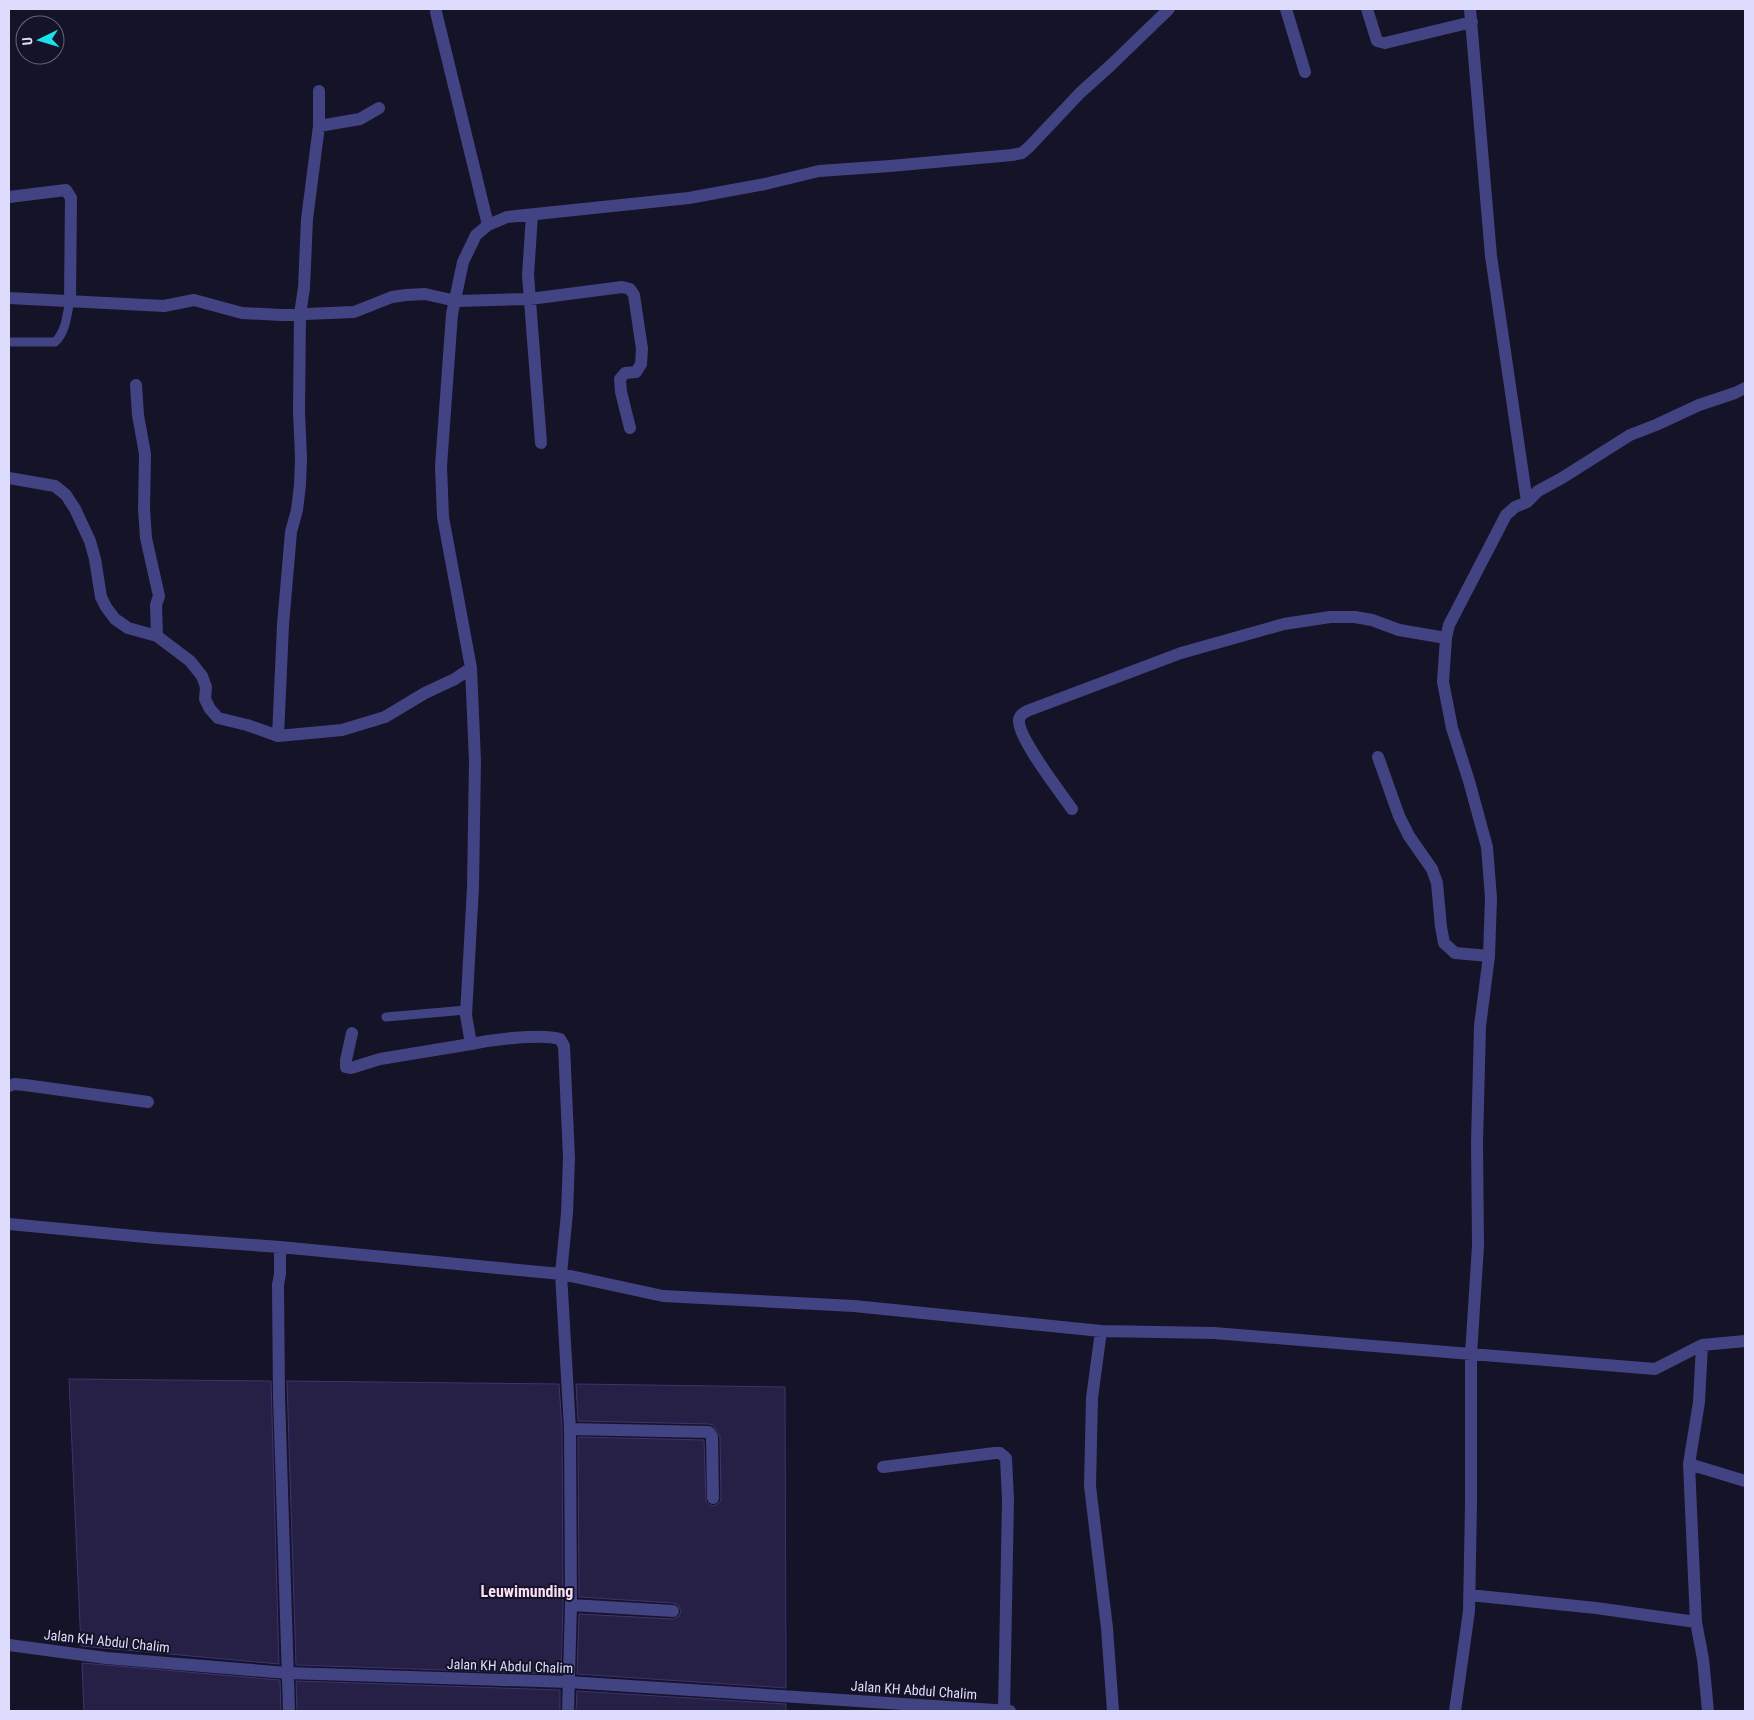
<svg xmlns="http://www.w3.org/2000/svg" width="1754" height="1720" font-family="'Roboto Condensed',sans-serif">
  <rect width="100%" height="100%" fill="#151328"/>
  <!-- building -->
  <path fill="#262047" stroke="#3d3471" d="M69 1379 271 1381 279 1664 81 1646Z
    M287 1381 559 1384 562 1429 563 1605 561 1674 296 1665Z
    M576 1384 785 1387 786 1688 577 1674 579 1614 673 1619 679 1616 681 1611 678 1605 673 1603 579 1597 578 1437 704 1440 706 1502 710 1505 714 1506 720 1502 721 1498 720 1437 713 1425 709 1424 578 1421Z
    M82 1663 280 1680 281 1711H84Z
    M296 1681 560 1690V1711H297Z
    M577 1691 786 1704V1711H576Z"/>
  <g fill="none" stroke-linecap="round" stroke-linejoin="round">
    <!-- service -->
    <path stroke="#424382" stroke-width="9" d="M9 342H55C66 332 67 314 70 300
      M386 1017 466 1010"/>
    <!-- minor -->
    <path stroke="#424382" stroke-width="12" d="M1286 9 1305 72
      M1367 9 1377 41 1385 43 1472 22
      M1470 9 1491 256 1527 502
      M436 12 488 225
      M319 126 360 119 379 108
      M9 197 66 190 71 198 70 300
      M532 215 528 275 541 443
      M9 298 164 306 194 300 242 313 281 315 354 312 392 297 406 295 425 294 456 301 530 299 622 287 630 289 634 295 642 349 641 364 636 372 625 373 620 379 621 392 630 428
      M136 385 138 415 145 454 144 509 146 538 159 596 156 605 157 636
      M9 478 55 486 66 495 75 509 90 541 95 559 101 597 106 607 115 619 128 628 157 636 190 661 202 676 206 687 205 699 210 709 218 718 247 725 278 736 342 730 385 717 425 693 455 679 471 668
      M278 736 283 625 291 532 297 510 300 485 301 458 299 411 300 314 304 288 307 219 319 126V91
      M1378 757 1399 816 1409 836 1432 869 1437 883 1441 927 1444 943 1455 953 1489 956
      M1072 809C1061 793 1016 736 1019 719 1020 714 1024 713 1027 711L1181 653 1284 624 1330 617H1355L1372 620 1399 630 1446 638
      M352 1033 346 1060V1067L351 1068 380 1059 471 1044
      M9 1086 14 1084 25 1085 148 1102
      M9 1224 156 1238 280 1247
      M1101 1331 1092 1398 1090 1486 1107 1628 1113 1711
      M1702 1345 1745 1341
      M570 1429 709 1432 712 1437 713 1498
      M1689 1464 1745 1481
      M883 1467 995 1453H1000L1006 1458 1008 1500 1004 1711
      M1469 1595 1596 1608 1696 1622
      M571 1605 673 1611
      M289 1711 279 1396 278 1285 280 1274V1247L561 1274 663 1296 854 1306 1101 1331 1214 1333 1655 1369 1702 1345 1699 1402 1689 1464 1696 1622 1703 1659 1708 1711
      M568 1711 571 1605 570 1429 561 1274 567 1213 569 1158 564 1046 560 1039C541 1033 491 1040 471 1044L466 1015 473 887 475 761 471 668 443 517 441 466 452 314 463 262 476 235 488 225 507 217 689 198 765 184 819 171 890 166 1012 155 1022 153 1029 147 1080 93 1111 65 1169 9
      M1455 1711 1469 1611 1471 1505V1354L1478 1246 1477 1142 1480 1026 1489 956 1491 898 1487 847 1469 781 1452 728 1443 682 1446 638 1449 625 1506 515 1515 507 1527 502 1538 491 1562 478 1630 435 1656 425 1699 405 1735 393 1745 388"/>
    <!-- tertiary -->
    <path stroke="#424382" stroke-width="12" d="M9 1645 106 1658 288 1673 568 1682 1010 1711"/>
  </g>
  <g text-anchor="middle" dominant-baseline="central" stroke-width="4" stroke-linejoin="round" paint-order="stroke">
    <!-- street labels -->
    <g font-size="14" fill="#dedcfc" stroke="#151328">
      <text transform="translate(107 1641) rotate(6)">Jalan KH Abdul Chalim</text>
      <text transform="translate(510 1666) rotate(2)">Jalan KH Abdul Chalim</text>
      <text transform="translate(914 1690) rotate(4)">Jalan KH Abdul Chalim</text>
    </g>
    <!-- quarter labels -->
    <g font-size="16" font-weight="bold" fill="#fcdef3" stroke="#151328">
      <text x="527" y="1591">Leuwimunding</text>
    </g>
  </g>
  <!-- border -->
  <rect width="1754" height="1720" fill="none" stroke="#dedcfc" stroke-width="20"/>
  <!-- north arrow -->
  <g transform="translate(40 40) rotate(265)"><circle r="24" fill="#151328" stroke="#65637d"/>
  <path d="M0-4L9 19L0 12L-9 19Z" fill="#1ae1eb"/>
  <text y="-8" font-size="14" font-weight="bold" text-anchor="middle" fill="#dedcfc">U</text>
  </g>
</svg>
